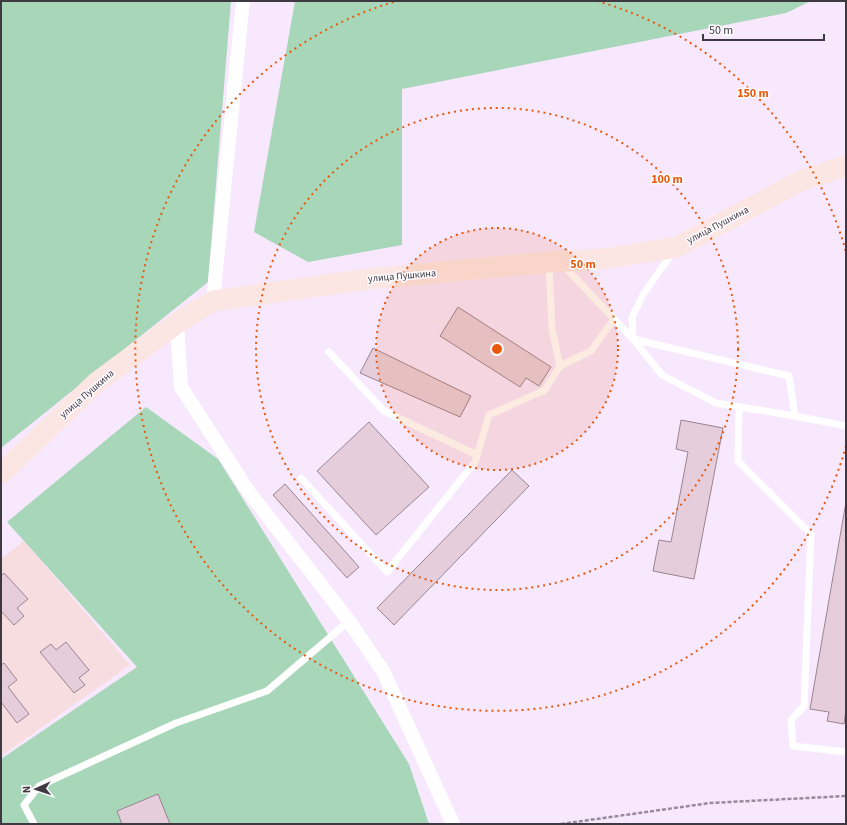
<svg xmlns="http://www.w3.org/2000/svg" width="847" height="825" font-family="'Source Sans 3',sans-serif">
  <rect width="100%" height="100%" fill="#f7e8fe"/>
  <!-- commercial -->
  <path fill="#f8dde0" d="M24 541 130 665 1 756V559Z"/>
  <!-- green -->
  <path fill="#a8d6b8" d="M1 1H231L208 282 1 448Z
    M295 1H811L786 13 402 89V245L308 262 254 232Z
    M146 407 218 459 409 764 429 824H1V759L137 667 7 522Z"/>
  <!-- building -->
  <path fill="#e6cddb" stroke="#9a838f" d="M458 307 551 367 539 386 526 378 520 387 440 336Z
    M373 348 471 396 460 417 360 373Z
    M681 420 723 428 694 579 653 571 659 540 671 542 688 452 676 449Z
    M369 422 429 487 376 535 317 471Z
    M512 470 529 486 394 625 377 608Z
    M285 484 359 567 347 578 273 495Z
    M846 502V710L844 724 827 721 829 712 810 709Z
    M4 573 28 599 17 608 24 616 14 625 1 611V576Z
    M66 642 89 670 79 678 85 685 74 693 40 652 51 644 56 650Z
    M4 663 17 680 8 687 29 714 17 723 1 702V665Z
    M158 794 170 824H122L117 811Z"/>
  <g fill="none" stroke-linecap="round" stroke-linejoin="round">
    <!-- path -->
    <path stroke="#958b9a" stroke-width="2.5" stroke-dasharray="4 2" stroke-linecap="butt" d="M561 824 710 803 846 796"/>
    <!-- lane -->
    <path stroke="#fff" stroke-width="7" d="M549 264 552 329 560 366 591 351 614 319
      M563 265 633 339 632 317 644 293 673 252
      M633 339 789 376 795 416 716 403 662 375Z
      M329 352 384 411 477 455
      M739 407 738 461 811 534 804 706 791 720 793 746 846 752
      M795 416 846 426
      M301 478 387 572 475 462 489 415 545 390 560 366
      M34 824 24 805 39 786 176 723 267 691 349 621"/>
    <!-- street -->
    <path stroke="#fff" stroke-width="14" d="M213 301 243 1
      M177 323 181 387 249 492 349 621 383 671 453 824"/>
    <!-- secondary -->
    <path stroke="#fce6e4" stroke-width="21" d="M1 474 96 383 177 323 213 301 368 279 549 262 603 259 677 247 800 181 846 166"/>
  </g>
  <!-- distance rings -->
  <circle cx="497" cy="349" r="121" fill="#e8590c" fill-opacity=".12"/>
  <g fill="none" stroke="#e8590c" stroke-width="2" stroke-dasharray="2 4">
    <circle cx="497" cy="349" r="121"/>
    <circle cx="497" cy="349" r="241"/>
    <path d="M846 446A362 362 0 1 1 397 1M597 1A362 362 0 0 1 846 252"/>
  </g>
  <g text-anchor="middle" dominant-baseline="central" stroke-width="3" stroke-linejoin="round" paint-order="stroke">
    <!-- street labels -->
    <g font-size="10" fill="#3e3841" stroke="#fefbff">
      <text transform="translate(718 225) rotate(-28)">улица Пушкина</text>
      <text transform="translate(402 276) rotate(-5)">улица Пушкина</text>
      <text transform="translate(87 394) rotate(-41)">улица Пушкина</text>
    </g>
  </g>
  <circle cx="497" cy="349" r="6" fill="#e8590c" stroke="#fefbff" stroke-width="2"/>
  <g font-size="12" text-anchor="middle" font-weight="bold" fill="#e8590c" stroke="#fefbff" stroke-width="3" stroke-linejoin="round" paint-order="stroke">
    <text x="753" y="97">150 m</text>
    <text x="667" y="183">100 m</text>
    <text x="583" y="268">50 m</text>
  </g>
  <!-- border -->
  <rect width="847" height="825" fill="none" stroke="#3e3841" stroke-width="4"/>
  <!-- north arrow -->
  <g transform="translate(36 789) rotate(267)" stroke="#fefbff" stroke-width="3" paint-order="stroke">
  <path d="M0-3L7 15L0 10L-7 15Z" fill="#3e3841"/>
  <text y="-6" font-size="11" font-weight="bold" text-anchor="middle" fill="#3e3841">N</text>
  </g>
  <!-- scale -->
  <path d="M703 34v6h121v-6" fill="none" stroke="#3e3841" stroke-width="2"/>
  <text x="709" y="34" font-size="12" fill="#3e3841" stroke="#fefbff" stroke-width="3" paint-order="stroke">50 m</text>
</svg>
